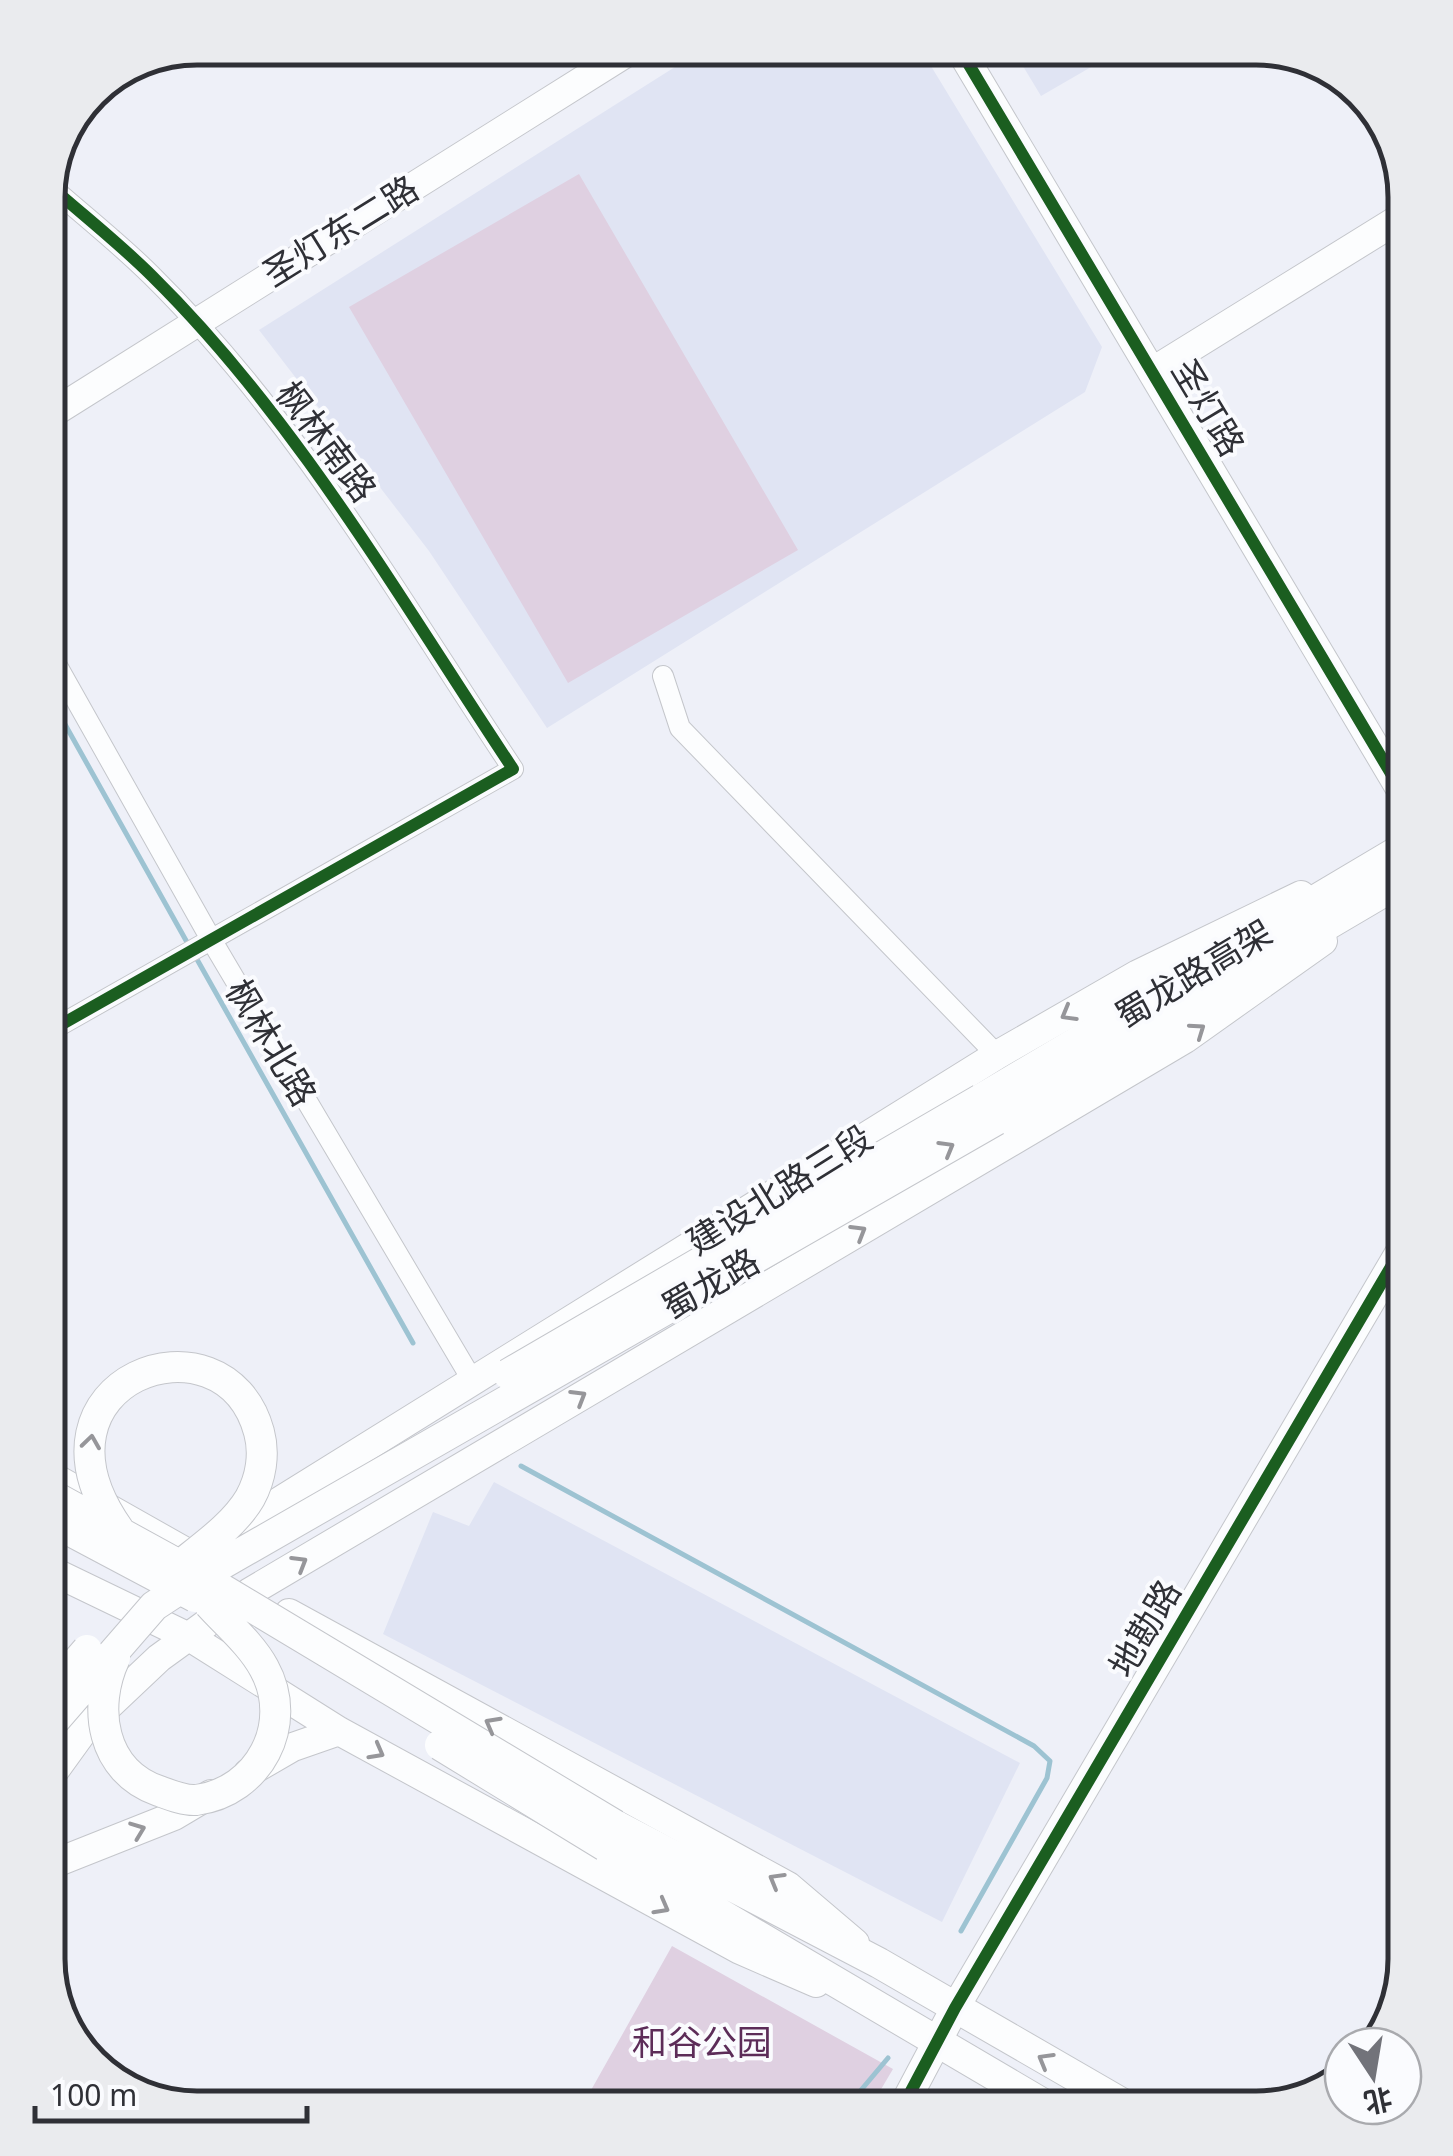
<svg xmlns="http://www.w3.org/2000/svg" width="1453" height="2156" font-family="'Noto Sans','Noto Sans SC',sans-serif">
  <rect width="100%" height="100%" fill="#eef0f8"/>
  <!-- built -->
  <path fill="#e0e4f3" d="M705 48H920L1102 347 1085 392 547 728 429 551 259 330Z
    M1012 48H1124L1041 96Z
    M494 1482 1020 1763 942 1922 383 1634 433 1512 469 1526Z"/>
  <!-- green -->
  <path fill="#dfd0e1" d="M579 174 798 550 568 683 349 307Z
    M672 1946 893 2069 870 2108H581Z"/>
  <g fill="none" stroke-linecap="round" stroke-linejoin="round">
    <!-- stream -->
    <path stroke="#9dc3d2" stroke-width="5" d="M48 694 188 944
      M194 954 413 1343
      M521 1466 1034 1746 1050 1761 1047 1778 961 1931
      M846 2108 888 2058"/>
    <defs>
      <path id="street" d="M48 650 212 941 471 1378
        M663 676 680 728 997 1055
        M48 1032 513 769C401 601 297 419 152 276 120 244 83 215 49 185"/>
      <path id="secondary" d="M959 48 1405 797
        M1153 371 1405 215
        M48 416 634 48
        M48 1474 209 1565
        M225 1535 997 1055 1138 974 1301 895
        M48 1569 191 1638 339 1731 740 1950 816 1983
        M289 1613 788 1886 855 1943
        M248 1773 293 1747 339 1731
        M48 1780 87 1726 159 1658 250 1592 1185 1039 1323 941
        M48 1866 174 1816 211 1794
        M902 2108 955 2008 1405 1243"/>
      <path id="primary" d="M981 1099 1405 847
        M996 1120 1405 879
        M615 1825 879 1963 1130 2108
        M605 1846 1050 2108"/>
    </defs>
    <!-- street casing -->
    <use href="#street" stroke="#c4c6cb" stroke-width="22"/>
    <!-- secondary casing -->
    <use href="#secondary" stroke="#c4c6cb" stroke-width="30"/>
    <!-- primary casing -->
    <use href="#primary" stroke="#c4c6cb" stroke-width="32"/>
    <!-- street -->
    <use href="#street" stroke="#fcfdfe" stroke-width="20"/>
    <!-- secondary -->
    <use href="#secondary" stroke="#fcfdfe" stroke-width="28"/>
    <!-- primary -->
    <use href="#primary" stroke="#fcfdfe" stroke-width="30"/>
    <defs>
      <path id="primary-bridge" d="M508 1374 981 1099
        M48 1493 212 1583 615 1825
        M48 1519 195 1597
        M119 1530C13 1380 224 1304 259 1432 265 1454 261 1478 250 1498 232 1529 193 1553 167 1576
        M115 1658C92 1707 101 1771 159 1791 170 1795 185 1801 196 1800 259 1792 295 1724 264 1668 251 1644 227 1624 209 1604
        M48 1695 87 1650
        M48 1728 154 1606 189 1583 996 1120
        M440 1745 605 1846"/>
    </defs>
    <!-- primary-bridge casing -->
    <use href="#primary-bridge" stroke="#c4c6cb" stroke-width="32" stroke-linecap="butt"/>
    <!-- primary-bridge -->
    <use href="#primary-bridge" stroke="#fcfdfe" stroke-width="30"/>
    <defs>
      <path id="cycleway" d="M959 48 1405 797
        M48 1032 513 769C401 601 297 419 152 276 120 244 83 215 49 185
        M902 2108 955 2008 1405 1243"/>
    </defs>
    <!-- cycleway casing -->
    <use href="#cycleway" stroke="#fafbfe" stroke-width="19"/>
    <!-- cycleway -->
    <use href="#cycleway" stroke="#1b5e20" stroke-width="12"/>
  </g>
  <!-- one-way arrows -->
  <defs><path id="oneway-chevron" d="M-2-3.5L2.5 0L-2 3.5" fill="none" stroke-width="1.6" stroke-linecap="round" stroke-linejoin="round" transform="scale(2.5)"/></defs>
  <g stroke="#96969a">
    <use href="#oneway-chevron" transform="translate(1068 1014) rotate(150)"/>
    <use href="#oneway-chevron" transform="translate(1198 1030) rotate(-35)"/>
    <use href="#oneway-chevron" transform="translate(947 1148) rotate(-30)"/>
    <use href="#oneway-chevron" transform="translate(859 1232) rotate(-31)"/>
    <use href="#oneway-chevron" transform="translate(579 1397) rotate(-31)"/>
    <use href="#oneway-chevron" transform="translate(91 1442) rotate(-82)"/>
    <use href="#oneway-chevron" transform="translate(300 1563) rotate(-31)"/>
    <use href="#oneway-chevron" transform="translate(492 1724) rotate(-151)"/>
    <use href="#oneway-chevron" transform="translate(377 1752) rotate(29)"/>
    <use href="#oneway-chevron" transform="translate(138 1830) rotate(-21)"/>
    <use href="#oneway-chevron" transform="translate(776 1880) rotate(-150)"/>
    <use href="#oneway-chevron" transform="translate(662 1907) rotate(29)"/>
    <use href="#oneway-chevron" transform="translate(1045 2060) rotate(-150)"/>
  </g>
  <g text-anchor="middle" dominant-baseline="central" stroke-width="8" stroke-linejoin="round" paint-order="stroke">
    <!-- street labels -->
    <g font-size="35" fill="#2f3036" stroke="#fafbfe">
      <text transform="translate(340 230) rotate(-32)">圣灯东二路</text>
      <text transform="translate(1209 407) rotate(59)">圣灯路</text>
      <text transform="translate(327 441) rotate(53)">枫林南路</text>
      <text transform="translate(1193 973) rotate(-31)">蜀龙路高架</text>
      <text transform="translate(272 1042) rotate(59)">枫林北路</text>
      <text transform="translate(779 1189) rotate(-32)">建设北路三段</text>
      <text transform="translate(710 1283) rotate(-30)">蜀龙路</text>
      <text transform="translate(1144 1628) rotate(-60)">地勘路</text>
    </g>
    <!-- park labels -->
    <g font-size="35" fill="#5c2c58" stroke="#fafbfe">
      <text x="702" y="2041">和谷公园</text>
    </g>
  </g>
  <!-- crop -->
  <path d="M0 0H1453V2156H0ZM197 65H1256A132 132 0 0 1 1388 197V1959A132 132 0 0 1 1256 2091H197A132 132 0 0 1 65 1959V197A132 132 0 0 1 197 65Z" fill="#eaebee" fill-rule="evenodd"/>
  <path fill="none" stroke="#2f3036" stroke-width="5" d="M197 65H1256A132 132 0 0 1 1388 197V1959A132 132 0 0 1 1256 2091H197A132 132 0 0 1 65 1959V197A132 132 0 0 1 197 65Z"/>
  <!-- north arrow -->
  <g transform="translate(1373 2076) rotate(168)"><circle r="48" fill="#fafbfe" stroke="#a9aaae" stroke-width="2.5"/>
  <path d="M0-8L18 38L0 25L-18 38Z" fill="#72737a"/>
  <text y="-15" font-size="28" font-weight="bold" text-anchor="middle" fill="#2f3036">北</text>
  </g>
  <!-- scale -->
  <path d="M35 2106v15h272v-15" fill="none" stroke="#2f3036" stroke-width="5"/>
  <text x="50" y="2106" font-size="30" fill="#2f3036" stroke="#fafbfe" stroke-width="8" paint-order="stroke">100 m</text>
</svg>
